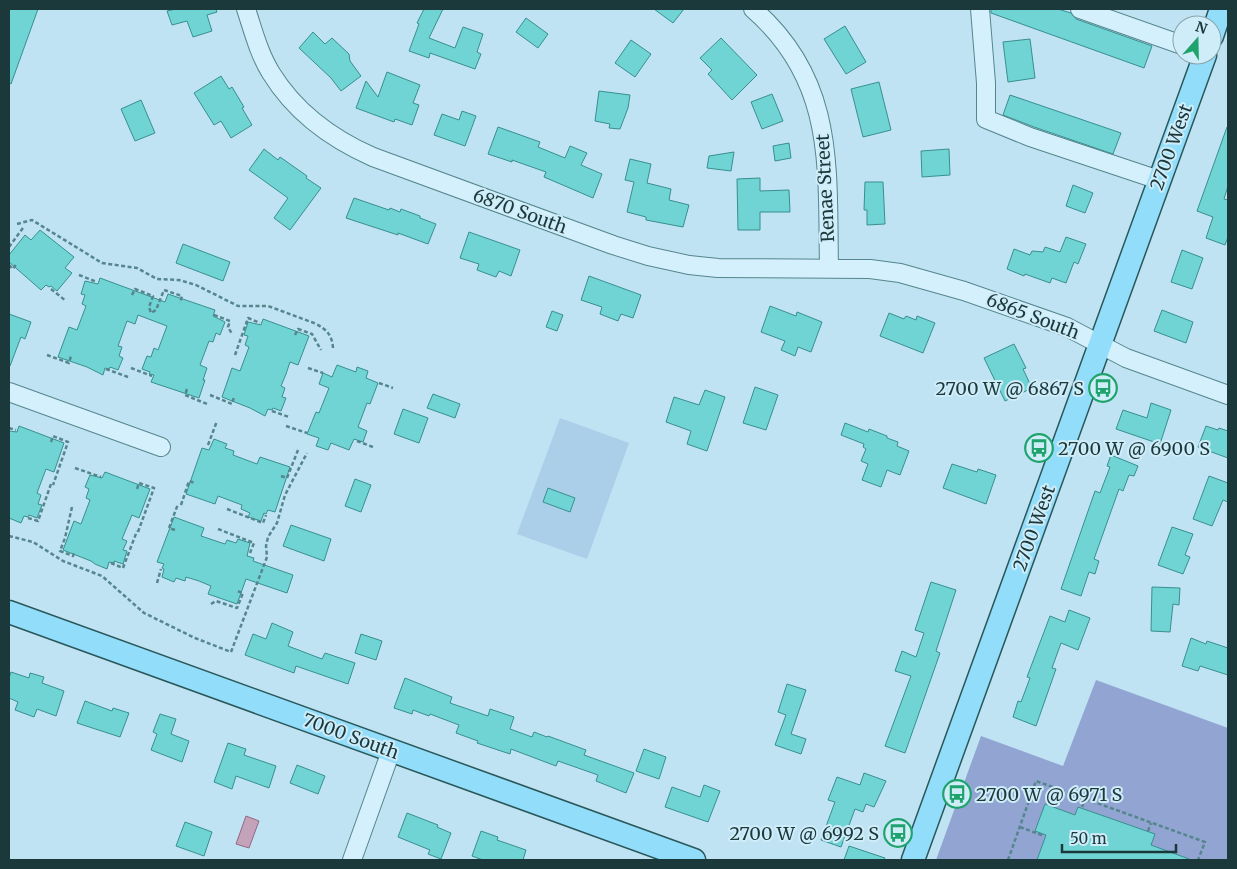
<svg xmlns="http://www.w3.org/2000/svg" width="1237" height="869" font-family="Merriweather,serif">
  <rect width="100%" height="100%" fill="#bfe3f3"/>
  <!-- farmland -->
  <path fill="#abcee9" d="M560 418 629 443 587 559 517 534Z"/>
  <!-- green -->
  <path fill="#91a4d2" d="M1096 680 1228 728V860H936L981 736 1063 766Z"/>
  <!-- water -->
  <path fill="#c4a2ba" stroke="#936884" d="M246 816 259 821 249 848 236 844Z"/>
  <!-- building -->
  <path fill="#70d4d5" stroke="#388f8e" d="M9 9H38L11 84 9 83Z
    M176 9H216L217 12 207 15 212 31 193 37 187 21 172 25 167 11Z
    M424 9H443L429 38 455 48 463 27 483 34 477 52 481 54 475 69 430 53 429 58 409 51 419 24 417 23Z
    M654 9H684L673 23Z
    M991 9H1058L1071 13 1076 19 1152 46 1144 68 991 13Z
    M526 18 548 34 538 48 516 32Z
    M845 26 866 62 846 74 824 39Z
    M313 32 325 44 332 38 349 54 350 61 361 76 341 91 331 78 299 48Z
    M721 38 757 75 732 100 708 74 712 70 700 58Z
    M1030 39 1035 78 1008 82 1003 42Z
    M631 40 651 54 635 77 615 63Z
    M387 72 420 85 413 103 419 105 412 125 395 119 394 122 356 108 366 81 378 97Z
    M221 76 229 89 232 87 244 107 242 108 252 125 231 138 221 121 214 125 194 93Z
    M879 82 891 130 863 137 851 89Z
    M599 91 630 95 628 108 620 129 609 128 610 124 595 121Z
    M772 94 783 121 762 129 751 102Z
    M1010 95 1121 133 1113 154 1034 127 1003 115Z
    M141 100 155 133 135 141 121 109Z
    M462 111 476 116 465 146 434 135 442 114 459 120Z
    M498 127 540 142 538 147 565 158 570 146 587 153 581 165 602 174 593 198 544 177 546 172 512 160V162L488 154Z
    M1227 127H1228V186L1224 199 1228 200V237L1225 245 1206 238 1213 217 1197 211Z
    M789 143 791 158 775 161 773 146Z
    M264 149 278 160 280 157 307 176 306 178 321 188 290 230 274 218 288 198 249 170Z
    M949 149 950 175 922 177 921 151Z
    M734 152 731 171 707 168 709 156Z
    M630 159 651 164 647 183 671 189 669 200 689 205 683 227 646 220V217L627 212 634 182 625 180Z
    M760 178V191L789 190 790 212H760V230H738L737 179Z
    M865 182H883L885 224 867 225V210H864Z
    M1073 185 1093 193 1085 213 1066 206Z
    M354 198 389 210 390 208 400 212 401 209 420 216V218L436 224 428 244 398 233V235L346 218Z
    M40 230 74 257 65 268 72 273 57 291 51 286 49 287 46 285 41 290 9 262V255L25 235 31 240Z
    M469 232 520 250 511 276 499 271 496 277 477 270 479 264 460 258Z
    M1066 237 1086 244 1078 264 1074 262 1066 283 1052 278 1050 283 1025 274 1024 276 1007 269 1014 249 1030 255 1032 251 1043 252 1045 247 1060 252Z
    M183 244 230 262 223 281 176 263Z
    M1182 250 1203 258 1192 289 1171 282Z
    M589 276 641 295 633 318 621 314 618 321 600 314 602 307 581 300Z
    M100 278 165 302 168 294 215 310 213 316 225 322 220 335 216 333 213 342 209 341 200 365 207 368 203 380H205L199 398 151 382 154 375 149 374 150 372 142 369 147 356 151 357 154 348 158 350 167 326 138 315 135 324 127 321 118 346 122 347 119 356 123 358 118 370 110 367 109 369 105 368 103 375 87 367 58 357 69 327 77 330 86 306 82 304 85 295 81 294 85 281 98 284Z
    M770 306 796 316 797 312 822 322 811 352 798 347 795 356 781 350 785 341 761 332Z
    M1162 310 1193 322 1186 343 1154 331Z
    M552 311 563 315 557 331 546 327Z
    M889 313 904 319 906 316 916 320 917 316 935 323 923 353 880 336Z
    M9 314 31 322 25 339 21 337 10 366H9Z
    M263 319 309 336 298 365 290 362 286 374 281 386 285 388 282 397 286 398 281 411 273 408 272 410 268 409 265 416 250 408 222 397 232 368 240 371 249 347 245 345 248 336 244 335 248 322 261 325Z
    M1014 344 1026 368 1023 369 1032 388 1005 401 984 358Z
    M337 365 356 372 357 367 368 371 366 378 378 383 370 404 367 403 358 427 367 431 363 442 354 439 349 450 331 443 328 450 316 446 319 438 307 434 316 412 319 413 329 388 319 384 323 373 332 377Z
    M755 387 778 395 766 430 743 423Z
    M705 390 725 397 707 451 687 444 691 431 666 422 674 397 699 405Z
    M433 394 460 404 455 418 427 408Z
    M1151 403 1171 410 1160 444 1116 429 1123 410 1147 418Z
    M403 409 428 418 419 443 394 434Z
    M845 423 868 432 869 429 887 436V438L898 442 897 446 909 451 900 475 887 470 881 487 862 480 868 464 861 461 866 449 863 447 864 444 841 435Z
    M19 426 64 443 54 472 46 469 37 493 41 495 38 504 42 505 37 518 29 515 28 517 24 516 21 523 9 518V431L17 432Z
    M1206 426 1218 430 1219 428 1228 431V458L1198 447Z
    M214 439 227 444 225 448 234 451 233 455 257 464 260 457 290 467 275 512 268 510 266 514 264 513 261 521 248 517 250 513 241 509 242 505 218 496 215 504 186 494 202 448 209 450Z
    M1111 455 1138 466 1134 476 1129 475 1123 491 1119 489 1094 559 1099 561 1095 574 1089 572 1081 596 1061 589 1095 491 1100 493 1110 467 1107 466Z
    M952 464 977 472 978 469 996 475 986 504 943 488Z
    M105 472 150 489 139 518 132 515 122 539 127 541 123 550 127 551 123 564 114 561V563L109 562 107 569 95 564 91 561 63 550 74 521 81 524 90 500 86 498 89 489 85 487 90 475 102 478Z
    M1209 476 1228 483V502L1223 500 1212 526 1193 519Z
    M355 479 371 485 361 512 345 506Z
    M548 488 575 498 570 512 543 502Z
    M174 517 204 528 201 536 225 544 227 540 236 543 238 539 250 543 247 556 254 558 253 561 293 575 287 593 246 579 237 604 208 594 211 586 199 581 186 577 185 581 176 578 174 582 162 577 164 569 162 568 164 564 157 562Z
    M291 525 331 539 324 561 283 546Z
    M1172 527 1193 534 1185 555 1190 557 1183 574 1158 565Z
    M931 582 956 590 936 651 940 653 905 753 885 746 911 676 895 671 902 651 916 657 924 633 915 630Z
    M1152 587 1180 588 1179 605 1173 604 1170 632 1151 631Z
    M1069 610 1090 618 1078 650 1061 643 1052 668 1056 669 1036 726 1013 717 1018 701 1021 702 1030 678 1027 677 1050 616 1065 622Z
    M272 623 293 632 288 646 322 659 325 653 355 663 348 684 296 666 294 673 245 655 253 634 266 639Z
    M361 634 382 641 376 660 355 653Z
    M1191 638 1206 644 1207 641 1228 648V675L1200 666 1198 671 1182 666Z
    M11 672 29 678 30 673 44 677 42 683 64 691 56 716 37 709 34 717 15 710 18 702 9 698V678Z
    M405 678 452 697 450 703 488 716 490 709 514 717 510 729 532 737 534 732 547 737 548 736 586 750 584 755 634 773 626 793 596 781 598 775 558 761 556 766 511 749 510 754 477 743 478 741 456 733 459 725 430 714 429 716 413 710 412 714 394 708Z
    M787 684 806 690 791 734 806 739 801 754 775 745 786 715 778 712Z
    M85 701 112 711 113 708 129 713 120 737 77 723Z
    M160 714 176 719 171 734 189 741 182 762 151 750 157 734 153 732Z
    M228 743 246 749 244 755 276 766 269 788 236 776 232 789 214 782Z
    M644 749 666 757 659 779 636 771Z
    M297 765 325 776 318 794 290 783Z
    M864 773 886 781 874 807 866 804 863 812 855 809 841 847 821 840 835 802 828 800 837 777 860 785Z
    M704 785 720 791 708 822 665 807 672 787 700 797Z
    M1045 804 1075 815 1078 807 1155 834 1151 845 1189 859 1188 860H1037L1046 835 1035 831Z
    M407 813 438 825 437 827 451 833 441 859 428 854 430 850 398 837Z
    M185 822 212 832 204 856 176 846Z
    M481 831 498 837 497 840 526 850 523 860H483L472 856Z
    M849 846 885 858 884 860H844Z"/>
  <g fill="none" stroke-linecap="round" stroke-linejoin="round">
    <defs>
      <path id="minor" d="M246 9C253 30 259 54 271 73 295 112 332 139 373 157L613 245 648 256 689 265 718 268 870 269 900 273 964 291 1067 327 1126 358 1228 395
        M753 9C836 81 827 168 829 268
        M980 9 986 83V119L1030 137 1159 180
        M1080 9 1182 45
        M9 392 161 447
        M352 860 391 751"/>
      <path id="major" d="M1212 36 1221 9
        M9 612 694 860
        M913 860 1205 55"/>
    </defs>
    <!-- minor casing -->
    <use href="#minor" stroke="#55868d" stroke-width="20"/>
    <!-- major casing -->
    <use href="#major" stroke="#2a575a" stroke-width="25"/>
    <!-- path -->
    <path stroke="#55868d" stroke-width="2.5" stroke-dasharray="4 2.5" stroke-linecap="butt" d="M17 224 32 220 102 263 137 268 157 279 179 280 196 285 238 306H268L314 323C326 329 332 334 333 348
      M9 247 23 228
      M9 265 13 269 17 263
      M79 275 97 282
      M51 289 66 301
      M132 295 135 289 153 296 149 307 151 313 156 310 164 290 182 296 180 303
      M214 315 230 321 228 327 232 334
      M295 335 298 329 312 334 321 350
      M47 355 69 363 71 356
      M235 355 248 318 260 323
      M131 368 152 376
      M308 368 323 373
      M106 369 128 377
      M379 383 393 388
      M187 389 185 395 207 404
      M210 395 232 404 234 397
      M272 411 289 417
      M286 426 307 433
      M9 428 16 430
      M357 441 373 447
      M51 442 53 436 68 442 53 485
      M208 445 217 421
      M75 468 101 477
      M281 476 287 478 298 450
      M137 489 139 483 154 488 138 532
      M181 505 189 481 195 483
      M72 507 65 538 60 551 73 556 75 551
      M227 509 263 523 266 515
      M28 518 38 521 51 484
      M218 529 254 543 250 553
      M175 530 169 528 178 504
      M9 536 33 542 63 561 102 576 144 613 195 638 231 652 267 557 266 546 268 537 277 523 285 495 307 453
      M111 563 123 568 137 531
      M157 583 161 569
      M211 604 216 601 237 608 243 593 237 591
      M1082 807 1085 799
      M1020 827 1044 836
      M1148 831 1151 823
      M1008 860 1036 781 1205 842 1198 860"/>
    <!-- minor -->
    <use href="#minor" stroke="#d3f0fc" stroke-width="18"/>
    <!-- major -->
    <use href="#major" stroke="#92ddfa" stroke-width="22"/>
  </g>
  <!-- icons -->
  <defs>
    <symbol id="bus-ring" viewBox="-11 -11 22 22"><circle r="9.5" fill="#cfecf9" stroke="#1ea36c" stroke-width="1.5"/><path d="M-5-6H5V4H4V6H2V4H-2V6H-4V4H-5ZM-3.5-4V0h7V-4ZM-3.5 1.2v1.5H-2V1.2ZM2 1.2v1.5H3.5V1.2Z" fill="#1ea36c"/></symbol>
  </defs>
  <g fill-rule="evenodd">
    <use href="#bus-ring" x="1087" y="372" width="32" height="32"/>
    <use href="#bus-ring" x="1023" y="432" width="32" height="32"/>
    <use href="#bus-ring" x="941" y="778" width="32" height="32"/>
    <use href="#bus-ring" x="882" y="817" width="32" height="32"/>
  </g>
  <g text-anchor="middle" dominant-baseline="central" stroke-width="4" stroke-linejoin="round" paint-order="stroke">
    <!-- street labels -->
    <g font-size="18" fill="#1b383b" stroke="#cfecf9">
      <text transform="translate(1171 147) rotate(-70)">2700 West</text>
      <text transform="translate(825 188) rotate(-93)">Renae Street</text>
      <text transform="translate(520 211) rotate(20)">6870 South</text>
      <text transform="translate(1033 316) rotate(21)">6865 South</text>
      <text transform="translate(1034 528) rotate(-70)">2700 West</text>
      <text transform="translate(351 736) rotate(20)">7000 South</text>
    </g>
    <!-- poi labels -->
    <g font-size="18" fill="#1b383b" stroke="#cfecf9" text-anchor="end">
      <text x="1084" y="388">2700 W @ 6867 S</text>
      <text x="1058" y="448" text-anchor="start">2700 W @ 6900 S</text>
      <text x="976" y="794" text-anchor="start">2700 W @ 6971 S</text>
      <text x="879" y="833">2700 W @ 6992 S</text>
    </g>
  </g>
  <!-- border -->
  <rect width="1237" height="869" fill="none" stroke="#1b383b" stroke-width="20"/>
  <!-- north arrow -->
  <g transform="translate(1197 40) rotate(20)"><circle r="24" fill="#cfecf9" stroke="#87a4ad"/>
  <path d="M0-4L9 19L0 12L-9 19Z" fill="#1ea36c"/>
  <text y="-8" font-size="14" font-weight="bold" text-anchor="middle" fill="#1b383b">N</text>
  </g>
  <!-- scale -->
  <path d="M1062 844v8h114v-8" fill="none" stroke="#1b383b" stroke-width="2.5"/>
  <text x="1070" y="844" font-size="15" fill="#1b383b" stroke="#cfecf9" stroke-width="4" paint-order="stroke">50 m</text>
</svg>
